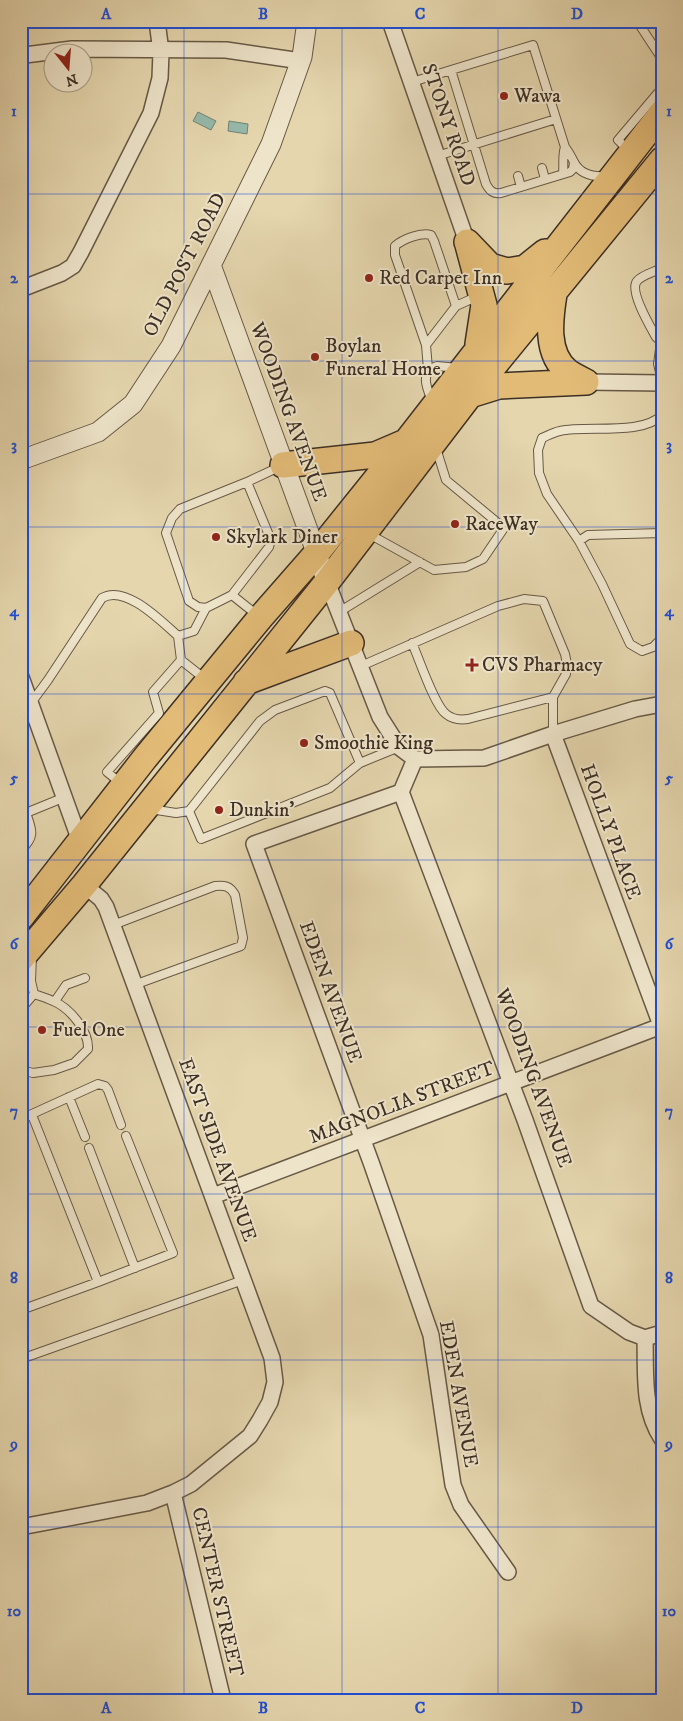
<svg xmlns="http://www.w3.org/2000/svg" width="683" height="1721" font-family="'IM FELL DW Pica',serif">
  <rect width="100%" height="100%" fill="#e5d6ae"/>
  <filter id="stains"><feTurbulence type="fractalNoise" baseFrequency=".004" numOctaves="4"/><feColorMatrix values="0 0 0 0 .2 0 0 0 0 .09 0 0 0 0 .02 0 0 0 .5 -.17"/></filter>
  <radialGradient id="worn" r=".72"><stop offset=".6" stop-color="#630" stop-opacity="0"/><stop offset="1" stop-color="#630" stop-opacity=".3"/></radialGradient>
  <!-- water -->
  <path fill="#96b9ab" stroke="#728275" d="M198 112 216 121 211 130 193 121Z
    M229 121 248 124 247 134 228 131Z"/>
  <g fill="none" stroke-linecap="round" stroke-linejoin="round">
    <defs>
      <path id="service" d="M637 21 662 59
        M451 70 486 184C490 191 493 194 501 193L570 172 573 169 574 163
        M412 82 533 45 565 147C569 152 571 156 574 162 580 174 593 177 606 176
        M629 151 618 140 662 88
        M437 156 556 119
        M542 168 545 179
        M563 174C564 165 562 156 565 147
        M518 176 521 187
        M661 342 656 337C650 326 629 291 637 281 642 275 654 272 662 268
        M661 342 658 364 662 380
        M426 345 395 255V246C403 239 421 232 431 235L434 241 456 306
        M428 369 426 345 456 306 478 296
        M432 401C428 390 423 381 428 370L437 366 458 368
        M662 415C642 436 587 425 560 431 554 432 547 436 542 438L538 450 539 473 547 494 579 541 602 584 630 644 642 651 653 647 662 638
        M247 482 180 509 172 518 166 533 189 601 198 607 206 608 232 595 269 547 271 540 247 482 279 467
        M369 534 434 570 466 567 483 559 504 528 446 480 436 448
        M579 541 588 535 662 533
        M232 595 257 615
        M339 612 420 562
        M412 643C419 658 434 705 446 714 452 719 461 720 468 719L553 697
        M181 660 205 679
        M361 666 498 606 524 599 543 601 565 654 567 664 566 674 553 697V734
        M31 703 48 680 102 598C125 584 161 621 178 636L194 631 206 608
        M122 784 107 772 159 713 153 692 181 660 178 636
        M150 809 176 813 189 811 260 721 275 710 325 691 330 693 360 763 399 747
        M189 811 201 839 330 788 360 763
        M21 815 65 797
        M21 850C36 836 32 830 26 813
        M113 925 215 886C225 885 230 886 235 895L243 938 241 946 134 985
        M32 956 31 981 34 994
        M55 1001 66 985 85 978
        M21 1009 34 994
        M21 1070 33 1073 54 1070 74 1063 88 1049C89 1031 70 1008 53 1001 47 998 40 996 34 994
        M69 1097 85 1137
        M21 1119 98 1084 105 1086 108 1090 121 1125
        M89 1148 135 1268
        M98 1282 173 1253 126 1136
        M21 1310 98 1282 32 1115
        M21 1359 243 1280"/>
      <path id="minor" d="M390 21 467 242
        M21 57 25 55 72 49 226 50 301 61
        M21 289 62 273 73 266 81 252 151 113 160 78 161 52 157 21
        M586 382 662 383
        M327 582 380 717 399 747 415 759
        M21 677 80 841
        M553 734 662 1028
        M401 792 525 1120 591 1306 629 1332 645 1338 662 1333
        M213 1196 661 1026
        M645 1338C646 1373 642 1409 662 1439
        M173 1493 223 1700
        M21 1527 147 1503 173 1493 191 1484 250 1436 260 1420 270 1402 275 1382 272 1358 106 907 101 899 84 885
        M508 1572 461 1505 453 1485 431 1335 372 1165 254 844 401 792 415 759 484 758 553 734 635 709 662 704"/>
      <path id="tertiary" d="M211 265 327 582
        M21 460 98 432 133 404 171 346 271 144 302 57 307 21"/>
      <path id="trunk" d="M467 242 490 266 507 271 525 268 545 252
        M468 245 484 305 478 344
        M554 294C550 319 545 354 568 372 574 376 580 379 586 382
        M470 395 499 386 586 382
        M283 465 375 455 403 443
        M246 682 351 643
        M21 917 145 758 260 618 316 554 406 442 662 113
        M21 959 84 885 327 582 470 395 662 160"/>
    </defs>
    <!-- service casing -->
    <use href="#service" stroke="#675946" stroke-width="10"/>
    <!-- minor casing -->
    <use href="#minor" stroke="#675946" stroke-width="18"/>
    <!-- tertiary casing -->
    <use href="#tertiary" stroke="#675946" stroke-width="21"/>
    <!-- trunk casing -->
    <use href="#trunk" stroke="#3d2f24" stroke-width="28"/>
    <!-- service -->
    <use href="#service" stroke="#eee4ca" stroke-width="8"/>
    <!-- minor -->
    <use href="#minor" stroke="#eee4ca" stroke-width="15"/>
    <!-- tertiary -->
    <use href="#tertiary" stroke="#eee4ca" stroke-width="19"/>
    <!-- trunk -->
    <use href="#trunk" stroke="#e2bb77" stroke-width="25"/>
  </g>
  <!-- grid -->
  <path fill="none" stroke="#1d4ed8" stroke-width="1" stroke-opacity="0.55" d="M184 21V1700M342 21V1700M498 21V1700M21 194H662M21 361H662M21 527H662M21 694H662M21 860H662M21 1027H662M21 1194H662M21 1360H662M21 1527H662"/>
  <!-- markers -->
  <g fill="#8f2418" stroke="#eee4ca" stroke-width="2">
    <circle cx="504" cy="96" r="5"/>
    <circle cx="369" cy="278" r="5"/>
    <circle cx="315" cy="357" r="5"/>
    <circle cx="455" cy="524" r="5"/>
    <circle cx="216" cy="537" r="5"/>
    <path d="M469.5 657.5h5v5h5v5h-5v5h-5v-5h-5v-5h5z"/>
    <circle cx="304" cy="743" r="5"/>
    <circle cx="219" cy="810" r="5"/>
    <circle cx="42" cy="1030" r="5"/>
  </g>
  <g text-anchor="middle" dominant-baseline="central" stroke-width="4" stroke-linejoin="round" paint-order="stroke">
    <!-- poi labels -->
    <g font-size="20" fill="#3d2f24" stroke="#eee4ca" text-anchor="start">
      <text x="514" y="96">Wawa</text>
      <text x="379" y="278">Red Carpet Inn</text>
      <text x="325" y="346">Boylan<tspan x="325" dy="23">Funeral Home</tspan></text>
      <text x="465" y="524">RaceWay</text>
      <text x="226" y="537">Skylark Diner</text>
      <text x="482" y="665">CVS Pharmacy</text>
      <text x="314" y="743">Smoothie King</text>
      <text x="229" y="810">Dunkin'</text>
      <text x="52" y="1030">Fuel One</text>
    </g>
    <!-- street labels -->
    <g font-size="20" fill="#3d2f24" stroke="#eee4ca">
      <text transform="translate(448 125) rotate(71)">STONY ROAD</text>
      <text transform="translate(185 265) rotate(-63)">OLD POST ROAD</text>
      <text transform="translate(288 412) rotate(70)">WOODING AVENUE</text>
      <text transform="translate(610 832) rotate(70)">HOLLY PLACE</text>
      <text transform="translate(330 992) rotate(70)">EDEN AVENUE</text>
      <text transform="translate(533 1078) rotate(70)">WOODING AVENUE</text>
      <text transform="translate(402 1103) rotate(-21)">MAGNOLIA STREET</text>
      <text transform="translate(217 1150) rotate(70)">EAST SIDE AVENUE</text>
      <text transform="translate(458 1394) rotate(80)">EDEN AVENUE</text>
      <text transform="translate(217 1592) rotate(77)">CENTER STREET</text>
    </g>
  </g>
  <!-- margin -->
  <rect width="683" height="1721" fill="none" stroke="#e5d6ae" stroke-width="55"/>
  <!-- north arrow -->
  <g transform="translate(68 68) rotate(163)"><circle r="24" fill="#eee4ca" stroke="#a79c88"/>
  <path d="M0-4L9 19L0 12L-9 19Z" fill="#8f2418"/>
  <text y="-8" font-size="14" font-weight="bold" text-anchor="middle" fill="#3d2f24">N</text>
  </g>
  <rect x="28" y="28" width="628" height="1666" fill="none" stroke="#1d4ed8" stroke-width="2"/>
  <g font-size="16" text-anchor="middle" font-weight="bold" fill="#1d4ed8">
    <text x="106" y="19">A</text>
    <text x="263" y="19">B</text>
    <text x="420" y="19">C</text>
    <text x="577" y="19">D</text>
    <text x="14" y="116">1</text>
    <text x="669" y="116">1</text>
    <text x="14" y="283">2</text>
    <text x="669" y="283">2</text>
    <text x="14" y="450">3</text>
    <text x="669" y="450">3</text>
    <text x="14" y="616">4</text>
    <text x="669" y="616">4</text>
    <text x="14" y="783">5</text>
    <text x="669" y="783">5</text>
    <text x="14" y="949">6</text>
    <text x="669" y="949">6</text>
    <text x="14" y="1116">7</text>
    <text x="669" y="1116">7</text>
    <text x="14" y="1283">8</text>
    <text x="669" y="1283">8</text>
    <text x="14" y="1449">9</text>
    <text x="669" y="1449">9</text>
    <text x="14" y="1616">10</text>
    <text x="669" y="1616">10</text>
    <text x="106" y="1713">A</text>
    <text x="263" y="1713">B</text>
    <text x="420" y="1713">C</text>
    <text x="577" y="1713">D</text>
  </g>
  <rect width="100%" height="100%" filter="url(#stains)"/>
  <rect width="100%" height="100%" fill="url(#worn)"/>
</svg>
